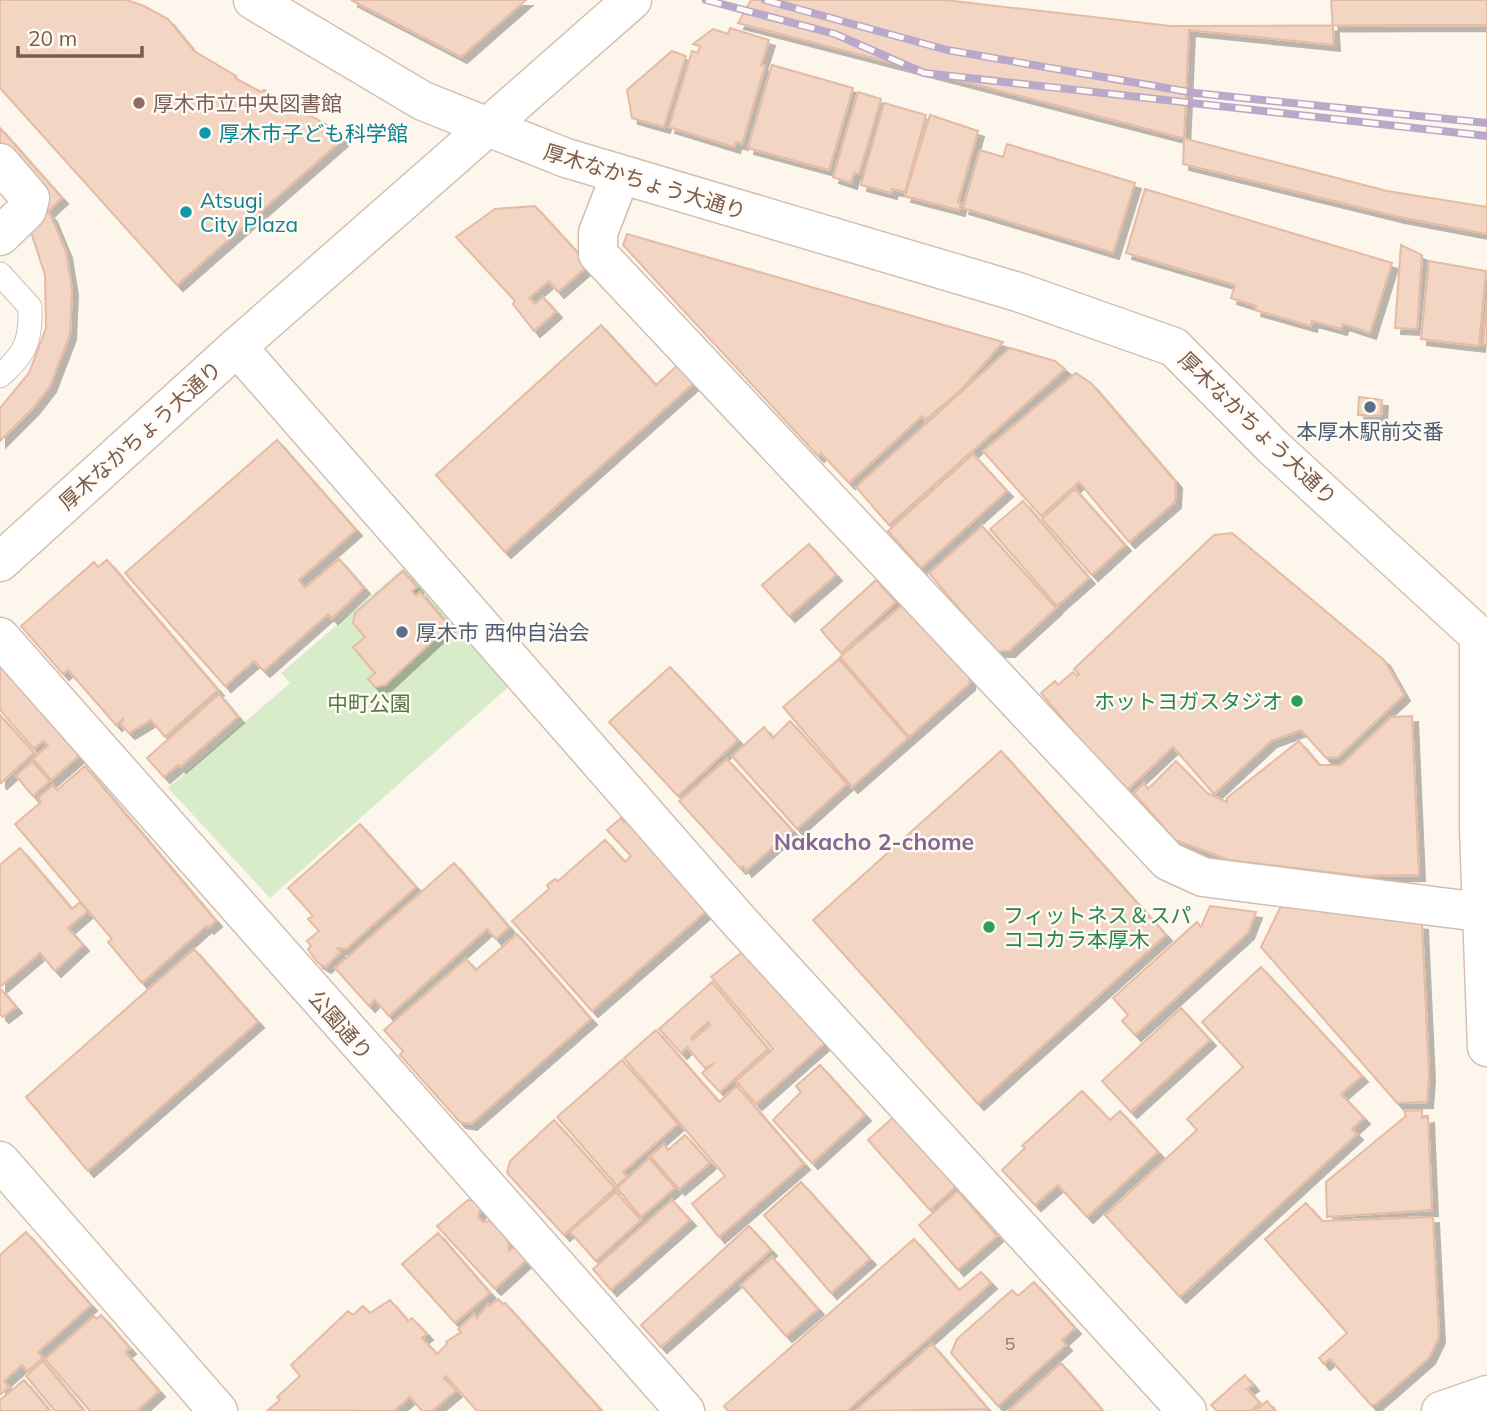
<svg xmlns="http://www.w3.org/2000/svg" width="1487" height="1411" font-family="Mulish,'Noto Sans JP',sans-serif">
  <defs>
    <filter id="shadow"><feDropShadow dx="6" dy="6" stdDeviation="0" flood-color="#0004"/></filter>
  </defs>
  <rect width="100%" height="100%" fill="#fdf6ec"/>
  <!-- green -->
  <path fill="#d8ecc9" d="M408 564 514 682 270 898 168 788 290 683 281 673Z"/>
  <!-- building -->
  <path fill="#f3d5c3" stroke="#e6bba3" stroke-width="2" fill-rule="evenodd" filter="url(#shadow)" d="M0 0H127L144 6 168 19 194 51 236 76 235 78 261 92 264 90 341 133 342 140 177 285 0 88Z
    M351 0H526L461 57Z
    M751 0H945L1171 26 1487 25V207L1387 191 738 23Z
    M1331 0H1487V234L1399 217 1183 164 1189 30 1334 45Z
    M730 28 769 40 761 65 765 66 742 144 736 142 734 147 669 127 692 51 698 53 700 46 693 44 713 29 728 34Z
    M672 51 686 56 664 127 632 118 627 90Z
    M772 65 853 88 829 170 748 148Z
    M858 92 881 99 859 174 854 173 851 183 833 177Z
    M884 103 926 115 905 192 892 189 891 193 861 185Z
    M930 115 978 131 958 202 961 203 959 210 905 196Z
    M0 128 62 198 48 211 0 157Z
    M1007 144 1135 183 1113 253 963 208 980 150 1003 157Z
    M1145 189 1392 263 1370 333 1343 324 1341 329 1312 321 1311 326 1255 310 1256 306 1231 298 1235 285 1126 253Z
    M40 203 51 216 66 252 72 289 70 334 50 386 33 408 0 441V408L29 373 46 328 45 275 30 229Z
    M535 206 589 265 558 292 549 281 529 298 535 304 543 297 556 312 534 331 513 304 515 301 456 237 495 209Z
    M627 234 1003 342 961 390 925 420 922 416 849 483 821 453 818 456 623 245Z
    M1401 245 1422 255 1417 329 1395 328Z
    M1429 261 1486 271 1479 346 1421 339Z
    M1487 301V345H1483Z
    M601 325 656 385 679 364 695 382 505 552 436 475Z
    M1010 348 1055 361 1065 369 889 525 856 487Z
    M1076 373 1091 383 1176 482 1175 502 1129 542 1079 482 1041 516 983 451Z
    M1359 397 1382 400 1381 416 1358 415Z
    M277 440 356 530 299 580 305 588 339 559 364 588 332 618 328 614 264 671 254 661 225 686 125 573Z
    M973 454 1007 491 921 568 888 531Z
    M1075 489 1125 545 1092 575 1042 519Z
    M1023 501 1089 578 1057 606 990 529Z
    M982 526 1056 608 1009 651H995L929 573Z
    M1232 533 1384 660 1404 695 1338 757 1326 758 1301 730 1271 741 1214 794 1173 747 1127 790 1106 766 1104 768 1041 693 1055 681 1058 685 1073 672 1077 676 1079 674 1074 669 1214 535Z
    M809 544 836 575 789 616 762 585Z
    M107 560 218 690 165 737 151 720 129 733 121 725 123 719 116 725 68 670 63 674 21 626 94 562 98 567Z
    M403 571 417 587 412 591 416 596 420 592 449 626 385 685 375 687 368 679 375 673 353 647 365 637 353 623 355 613Z
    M876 580 896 602 841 653 821 630Z
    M906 602 970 676 969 684 909 737 840 657Z
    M0 657 80 755 51 780 33 759 48 745 43 741 34 749 0 710Z
    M839 659 908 738 852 787 783 707Z
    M670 667 738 740 678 796 609 722Z
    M219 694 238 717 180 767 178 765 164 777 147 758Z
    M0 715 34 753 1 783 0 782Z
    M1412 716 1419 875 1361 876 1229 860 1175 840 1134 793 1144 783 1148 789 1176 761 1207 793 1227 802V798L1299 741 1319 765H1341L1391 717Z
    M790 721 847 784 797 829 732 756 764 727 773 738Z
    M1001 751 1166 935 978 1104 813 920Z
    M727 759 792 830 746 871 743 866 740 868 679 801Z
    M32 761 50 781 33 796 16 776Z
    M85 766 216 921 208 928 206 926 142 983 108 942 112 939 15 824 41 802 38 798 53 785 57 790Z
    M631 817 704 900V913L592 1011 512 921 549 889 547 885 555 879 558 881 605 840 625 862 631 856 607 830 621 818 624 822Z
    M360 824 416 887 346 949 337 948 340 953 325 967 317 962 308 949 311 946 307 941 319 931 308 919 313 916 288 888Z
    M20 848 72 909 80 902 88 911 68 928 83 945 55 971 40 953 0 987V865Z
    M454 863 509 927 496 939 487 929 389 1016 375 1000 369 1006 335 968Z
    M1210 906 1256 912 1248 933 1135 1035 1122 1021 1128 1015 1113 998 1197 922 1201 927Z
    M1281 906 1422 924 1429 1075 1427 1102 1397 1103 1261 947Z
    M517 934 591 1019 471 1124 460 1122 400 1055 403 1051 384 1030 466 959 476 970Z
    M194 949 258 1022 88 1171 26 1097Z
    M742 952 826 1042 756 1104 736 1081 773 1049 711 977Z
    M1261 967 1362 1076 1341 1094 1364 1118 1352 1129 1357 1134 1180 1297 1105 1215 1197 1130 1187 1119 1243 1067 1202 1022Z
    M712 982 768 1049 720 1092 702 1073 714 1063 705 1068 687 1047 681 1053 659 1029ZM708 1022 710 1025 693 1040 691 1038Z
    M0 988 16 1007 3 1017 0 1014Z
    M1181 1008 1210 1040 1131 1112 1102 1081Z
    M656 1030 719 1102 737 1086 804 1164 719 1237 692 1204 725 1176 624 1058Z
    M622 1060 678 1124 623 1172 627 1177 617 1186 557 1117Z
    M820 1065 865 1115 812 1163 773 1120 801 1092 796 1086Z
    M1082 1091 1110 1120 1120 1111 1158 1152 1087 1217 1058 1185 1035 1205 1002 1170 1025 1148 1022 1146Z
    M1422 1110V1118L1428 1117 1432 1210 1327 1217 1326 1182 1406 1116 1404 1111Z
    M898 1113 960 1183 930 1210 868 1140Z
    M554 1120 615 1188 564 1235 507 1173 510 1161Z
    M685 1135 710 1163 679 1189 650 1156 664 1144 668 1150Z
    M649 1158 675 1188 641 1217 617 1188Z
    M801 1182 870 1259 831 1293 764 1215Z
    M958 1191 997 1236 958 1270 919 1225Z
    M616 1192 641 1220 596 1261 570 1232Z
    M468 1200 476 1201 481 1208 478 1217 483 1222 492 1221 508 1239 509 1251 515 1246 528 1259 495 1289 437 1226Z
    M672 1200 690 1220 611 1290 593 1269Z
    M1306 1203 1322 1221 1433 1217 1439 1337 1429 1358 1375 1405H1371L1330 1359 1324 1364 1319 1358 1347 1333 1265 1239Z
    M749 1226 771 1250 661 1347 641 1325Z
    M26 1232 91 1305 38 1352 43 1358 27 1371 22 1365 4 1381 9 1387 0 1395V1255Z
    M438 1233 490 1293 455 1323 402 1264Z
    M914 1239 959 1290 981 1272 991 1283 847 1411H728L724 1406Z
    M772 1257 818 1309 786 1336 741 1285Z
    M1034 1282 1075 1328 1062 1340 1066 1345 998 1406 951 1353 957 1339 1012 1290 1018 1296Z
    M498 1299 503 1304 505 1303 602 1411H477L446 1376 444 1378 456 1391 432 1411H422L410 1397 394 1411 268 1410 280 1400 277 1397 300 1376 291 1365 348 1311 353 1315 363 1306 370 1313 390 1300 408 1321 412 1318 427 1334 422 1338 437 1354 447 1344 446 1342 461 1332 458 1329 474 1314 477 1318 488 1304 490 1306Z
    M101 1315 130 1348 125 1352 159 1391 137 1411H90L45 1359 94 1316 97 1319Z
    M932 1344 988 1409 855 1411Z
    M43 1361 84 1411H55L26 1376Z
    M1061 1363 1103 1411H1008Z
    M1245 1375 1253 1385 1247 1389 1260 1403 1250 1411H1217L1211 1405Z
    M24 1380 50 1411H0V1400Z
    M1267 1401 1275 1411H1255Z"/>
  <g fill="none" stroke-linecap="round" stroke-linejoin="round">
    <defs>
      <path id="lane" d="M0 274 30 307C31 341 26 353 0 376"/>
      <path id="street" d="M0 163 30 198 27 210 0 236
        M620 176 598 233V254L1168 861 1203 877 1487 913
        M237 347 739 921 1187 1411
        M0 637 685 1411"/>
      <path id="secondary" d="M253 0 423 101 566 158 1018 292 1174 347 1273 447 1479 636H1487
        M0 562 237 347 632 0
        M1479 636V829L1487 1047
        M0 1161 218 1411
        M1441 1411 1487 1395"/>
    </defs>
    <!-- lane casing -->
    <use href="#lane" stroke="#d1beb0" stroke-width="25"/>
    <!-- street casing -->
    <use href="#street" stroke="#d1beb0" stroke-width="41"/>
    <!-- secondary casing -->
    <use href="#secondary" stroke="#d6c0b0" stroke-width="41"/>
    <!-- lane -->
    <use href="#lane" stroke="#fff" stroke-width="23"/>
    <!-- street -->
    <use href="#street" stroke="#fff" stroke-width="38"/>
    <!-- secondary -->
    <use href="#secondary" stroke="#fff" stroke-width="38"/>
    <defs>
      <path id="rail" d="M706 0 835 34 924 73 1487 136
        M765 0 947 50 1195 93 1487 123"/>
    </defs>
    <!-- rail casing -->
    <use href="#rail" stroke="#b9a8c9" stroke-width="8"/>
    <!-- rail -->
    <use href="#rail" stroke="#fffaf3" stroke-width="5" stroke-dasharray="16" stroke-linecap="butt"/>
  </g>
  <!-- markers -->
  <circle fill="#8d6e63" stroke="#fffaf3" stroke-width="2.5" cx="139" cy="103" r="7"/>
  <g fill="#0f9aa8" stroke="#fffaf3" stroke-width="2.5">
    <circle cx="205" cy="133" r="7"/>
    <circle cx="186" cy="212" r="7"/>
  </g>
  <g fill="#5c6f8a" stroke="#fffaf3" stroke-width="2.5">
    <circle cx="1370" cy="407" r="7"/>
    <circle cx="402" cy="632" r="7"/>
  </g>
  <g fill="#2e9e5b" stroke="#fffaf3" stroke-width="2.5">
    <circle cx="1297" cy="701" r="7"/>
    <circle cx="989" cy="927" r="7"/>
  </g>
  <g text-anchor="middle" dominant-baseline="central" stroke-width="5" stroke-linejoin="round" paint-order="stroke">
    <!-- number labels -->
    <g font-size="18" fill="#987a6a">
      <text x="1010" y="1343">5</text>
    </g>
    <!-- education labels -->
    <g font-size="21" fill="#785e54" stroke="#fffaf3" text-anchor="start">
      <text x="153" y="103">厚木市立中央図書館</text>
    </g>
    <!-- culture labels -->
    <g font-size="21" fill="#0d838f" stroke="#fffaf3" text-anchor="start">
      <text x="219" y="133">厚木市子ども科学館</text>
      <text x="200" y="200">Atsugi<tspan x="200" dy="24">City Plaza</tspan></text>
    </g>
    <!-- street labels -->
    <g font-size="21" fill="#7a5c4d" stroke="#fffaf3">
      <text transform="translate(645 181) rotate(17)">厚木なかちょう大通り</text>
      <text transform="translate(1258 428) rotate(44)">厚木なかちょう大通り</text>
      <text transform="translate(140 435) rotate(-42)">厚木なかちょう大通り</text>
      <text transform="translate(341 1025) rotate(49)">公園通り</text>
    </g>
    <!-- service labels -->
    <g font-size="21" fill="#4e5e75" stroke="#fffaf3">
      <text x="1370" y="431">本厚木駅前交番</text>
      <text x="416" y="632" text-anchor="start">厚木市 西仲自治会</text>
    </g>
    <!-- leisure labels -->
    <g font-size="21" fill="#27864d" stroke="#fffaf3" text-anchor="end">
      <text x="1283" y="701">ホットヨガスタジオ</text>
      <text x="1003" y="915" text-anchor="start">フィットネス＆スパ<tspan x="1003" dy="24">ココカラ本厚木</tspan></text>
    </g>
    <!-- park labels -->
    <g font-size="21" fill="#537a41" stroke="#fffaf3">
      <text x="369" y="703">中町公園</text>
    </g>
    <!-- neighbourhood labels -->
    <g font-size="23" font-weight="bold" fill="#846695" stroke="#fffaf3">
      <text x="874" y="841">Nakacho 2-chome</text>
    </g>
  </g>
  <!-- scale -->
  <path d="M18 46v10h124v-10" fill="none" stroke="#7a5c4d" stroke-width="3.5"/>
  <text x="28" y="46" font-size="21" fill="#7a5c4d" stroke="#fffaf3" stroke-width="5" paint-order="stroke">20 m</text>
</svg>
